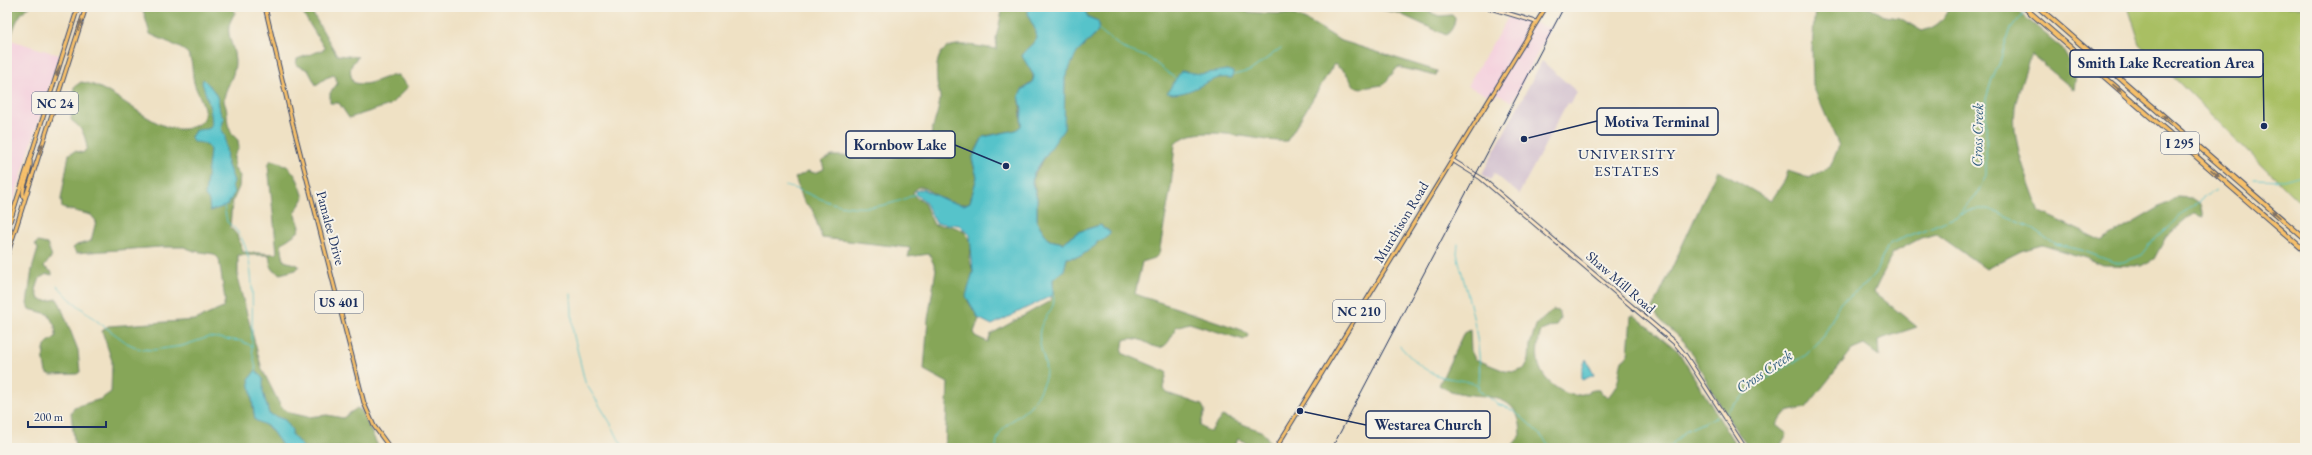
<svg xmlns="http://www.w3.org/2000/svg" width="2312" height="455" font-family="'EB Garamond',serif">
  <rect width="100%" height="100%" fill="#f7f3e8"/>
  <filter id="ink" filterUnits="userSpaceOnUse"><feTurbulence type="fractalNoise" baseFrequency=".025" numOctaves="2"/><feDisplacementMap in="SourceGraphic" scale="8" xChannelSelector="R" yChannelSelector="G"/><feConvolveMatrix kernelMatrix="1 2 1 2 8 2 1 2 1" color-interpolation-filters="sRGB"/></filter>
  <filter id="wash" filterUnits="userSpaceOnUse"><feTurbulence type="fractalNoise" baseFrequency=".012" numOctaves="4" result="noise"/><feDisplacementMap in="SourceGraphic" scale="16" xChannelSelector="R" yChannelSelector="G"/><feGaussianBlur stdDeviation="0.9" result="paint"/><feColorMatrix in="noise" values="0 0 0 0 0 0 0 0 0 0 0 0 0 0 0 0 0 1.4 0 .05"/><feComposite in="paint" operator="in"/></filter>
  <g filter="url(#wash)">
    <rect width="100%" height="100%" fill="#efe1c4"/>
    <!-- built -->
    <path fill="#f4cfdd" d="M1509 16 1551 28 1512 102 1497 93 1494 97 1467 86Z
      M11 40 59 55 7 222V51Z"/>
    <!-- industrial -->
    <path fill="#d0bdcd" d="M1542 61 1577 92 1571 104 1567 103 1519 194 1494 173 1490 180 1482 174Z"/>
    <!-- green -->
    <path fill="#a9bf63" stroke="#627760" d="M2128 7H2305V208L2140 44Z"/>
    <!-- forest -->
    <path fill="#86a659" stroke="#506a5c" d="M7 7H30C15 13 12 37 7 51Z
      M142 7H234L235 13C221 34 235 41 235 63 235 78 224 88 224 101 225 105 227 109 227 113 227 125 229 132 238 140L239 148 234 156V168L240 176 239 187 232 203 230 227 237 235 243 252 275 254 277 252 268 165 271 160C293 164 298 178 304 198L295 212 300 227 298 232 281 244 284 261 298 265 299 267 296 270 280 274 271 268 269 255H238V281L262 369 281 407 290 413 308 417 327 415 343 418 357 408 361 410 379 448H304L269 414 263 392 250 382 254 414 272 431 285 448H75L71 413 74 407 101 399 111 392 112 361 102 331 108 326 195 320 223 308 225 300 219 259 214 254 194 251 184 247H161L76 253 73 248 77 245 91 241 96 221 91 215 62 208 61 199 69 154 75 151 83 153 87 148C85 134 82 128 71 120L74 87 81 82C116 86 153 133 184 129 190 128 202 124 204 118 207 109 198 94 195 86 191 76 194 63 188 54 184 48 158 38 150 34Z
      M299 7H309L337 55 358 57C349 66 349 71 353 82 369 89 382 75 398 75L408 87 390 105 349 118 339 103H330V93L337 84 336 78 334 75 326 78 316 85 308 70 296 65 297 59 325 49Z
      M1003 7H1029C1025 18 1038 26 1036 37 1035 44 1026 48 1022 54 1025 62 1033 72 1033 76 1034 85 1026 84 1022 90 1018 96 1022 117 1021 126L1016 130 986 136 981 140 972 159 977 177 970 202C955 210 935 193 922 187H918L913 192 915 197 923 201 934 225 952 226 964 231 969 238 972 246 969 257 973 272 968 301 979 319 974 332 975 336 988 342 991 334 1050 301 1053 295V279L1064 270 1067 258 1081 256 1110 232 1100 225 1078 232 1063 243 1049 240 1037 222V198L1032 178 1050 149 1064 112 1065 78 1071 64 1076 54 1097 32 1096 20 1088 17 1083 7H1227C1246 14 1269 13 1289 14 1301 15 1329 33 1339 40L1437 71 1436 76 1398 67 1383 85 1362 88 1355 87 1346 73 1334 64 1287 141C1258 143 1197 120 1175 144L1171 186 1159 254 1155 258 1142 262 1135 294 1242 330 1247 333 1248 336 1244 340 1189 323 1176 327C1159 370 1150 331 1124 340L1122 353 1165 371 1167 373 1163 388 1167 393 1202 405 1205 411 1200 426 1210 432 1222 416 1263 432 1271 443V448H1258L1238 439 1234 448H945L948 383 924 370 928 319 936 269 929 254 908 257 910 248 822 238 812 209 804 202 795 178 808 171 815 173 824 169 822 161 832 156H908L930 140C932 126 939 112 940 98 940 93 937 88 937 83 932 33 963 45 997 49L996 38Z
      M1369 7H1418L1439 16 1452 15 1455 18C1454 26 1452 31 1446 35L1398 13Z
      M1815 7H1870L1884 16 1900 18 1922 31C1936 27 1943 22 1949 7H2013L2061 47 2076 73 2074 90 2031 54C2026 70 2020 86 2016 102 2009 138 2028 179 2040 212L2102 241 2177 197 2191 198 2200 204 2203 216 2194 213 2166 237 2154 259 2141 266 2103 265 2089 259 2042 245 2021 251 1986 269 1937 234 1921 238 1893 253 1874 292 1917 327 1878 340 1879 356 1864 345 1852 350 1806 408 1786 412 1776 425 1787 434 1779 448H1752C1733 435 1702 370 1688 347 1678 332 1660 325 1653 309L1717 170 1771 201 1785 180 1788 171 1809 178 1830 167 1839 146 1813 86 1812 49Z
      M38 242 47 244 52 256 44 267 52 272V275L47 274 40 278 36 290 39 299 46 301 57 299 60 304 78 350 80 372 77 374 51 375 46 372C44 364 41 348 48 342 51 340 54 339 56 336L55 326 48 314 29 309 27 304 32 269 38 249 35 244Z
      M1553 310 1559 311 1561 318 1556 325 1541 331C1534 356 1536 376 1560 390 1565 393 1572 396 1578 395 1586 394 1590 389 1599 390L1601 394 1608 397C1622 381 1617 377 1622 360L1628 355 1631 316 1634 315 1678 351 1735 444 1733 448H1510L1521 435C1520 380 1468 406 1439 385L1463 334 1470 330 1471 351 1475 359 1505 371 1515 372 1524 369 1529 360 1530 345 1536 325Z"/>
    <!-- water -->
    <path fill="#56c3ca" stroke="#387994" d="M1029 7H1083L1088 17 1098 21 1099 26 1097 32 1076 54 1065 78 1064 129 1033 174 1032 183 1037 198V222L1049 240 1063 243 1078 232 1100 225 1110 232V234L1103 240 1097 241 1096 245 1081 256 1067 258 1064 270 1053 279V295L992 325 978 318 966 296 973 272 970 235 959 225 936 223 924 200 916 195 915 191 922 189 950 202 964 205 970 202 977 177 972 159 983 137 1016 130 1021 126 1022 109 1019 96 1022 90 1032 83 1034 76 1022 56C1025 49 1034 45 1036 38 1039 28 1024 18 1029 7Z
      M1227 70 1233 72 1232 78C1228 78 1223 77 1219 78 1201 83 1187 97 1167 93L1181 71 1200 74Z
      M203 79C209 85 216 92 218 100 220 108 218 112 224 118L221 129 225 135 227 163 234 181 232 186 234 193 228 205 210 211 209 201 205 196 210 150C207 143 200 142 193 142L191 137 195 131C199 129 207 130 210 128 216 122 205 91 202 83Z
      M1586 359 1594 375 1582 380V369Z
      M256 370 263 379V392L269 414 285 420 292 430V435L304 448H284L269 427 255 420 249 379Z"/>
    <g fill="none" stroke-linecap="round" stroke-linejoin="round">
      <!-- stream -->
      <path stroke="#56c3ca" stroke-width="1" d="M1098 29 1122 48 1149 58 1176 79
        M1233 75 1250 71 1281 48
        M221 126 222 133
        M2253 179 2283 180 2305 174
        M785 186C800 189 812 196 826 201 855 212 890 208 917 193
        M224 206 227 222C260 243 251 312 252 346 252 354 255 362 256 370
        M1960 214 1975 209H1989L2030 227 2056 245 2081 250 2113 262H2124L2142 255 2153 241 2188 209 2215 190
        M1458 244 1457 253C1467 297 1485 344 1478 390L1499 405C1513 406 1543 435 1550 448
        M57 285 70 299 97 321 127 343 140 349 153 350 182 346 209 337 241 341 252 346
        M571 294 573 332 585 382 611 424 623 448
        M1400 346C1411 359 1425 372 1442 377 1456 380 1464 379 1478 386
        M1726 412 1757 384 1806 355 1824 336 1840 303 1866 284 1874 275 1888 246 1891 243 1956 217 1977 194 1986 175V99L1992 79 1999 65 2006 41 2011 29 2025 11
        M996 448C996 426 1018 419 1031 405 1037 398 1040 389 1044 381 1051 364 1036 348 1040 330 1042 317 1058 308 1053 295
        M1668 448 1687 430 1716 417"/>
    </g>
  </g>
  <g filter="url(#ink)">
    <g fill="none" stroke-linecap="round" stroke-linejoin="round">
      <defs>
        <path id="secondary" d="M1487 7 1536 22
          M1452 160 1481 178 1675 343 1685 355 1745 448"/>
        <path id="primary" d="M265 7 292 121 364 403 374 426 390 448
          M25 199C18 192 33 171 30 160
          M7 231 78 7
          M7 245 11 231 9 226
          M7 256 86 7
          M1276 448 1546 7"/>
        <path id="highway" d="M2024 7 2305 251
          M2038 7 2305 239"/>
      </defs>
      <!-- secondary casing -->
      <use href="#secondary" stroke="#3b4a6d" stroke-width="5"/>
      <!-- primary casing -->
      <use href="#primary" stroke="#3b4a6d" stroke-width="5"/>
      <!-- highway casing -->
      <use href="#highway" stroke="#3b4a6d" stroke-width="6"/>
      <!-- secondary -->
      <use href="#secondary" stroke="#fce6c4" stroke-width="3"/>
      <!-- primary -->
      <use href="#primary" stroke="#f7c06b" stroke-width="3"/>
      <!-- highway -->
      <use href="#highway" stroke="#f7c06b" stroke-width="4"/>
      <!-- rail -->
      <path stroke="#1b2f5e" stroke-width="1" d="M1332 448 1564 7"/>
    </g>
    <!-- one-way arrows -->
    <defs><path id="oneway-solid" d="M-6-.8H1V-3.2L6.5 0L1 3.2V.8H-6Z"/></defs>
    <g fill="#7e7064">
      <use href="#oneway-solid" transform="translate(80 25) rotate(-72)"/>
      <use href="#oneway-solid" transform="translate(58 71) rotate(108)"/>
      <use href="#oneway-solid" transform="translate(2117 88) rotate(41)"/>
      <use href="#oneway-solid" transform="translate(2167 119) rotate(-139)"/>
      <use href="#oneway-solid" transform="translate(41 149) rotate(-72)"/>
      <use href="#oneway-solid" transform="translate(2215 173) rotate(41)"/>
      <use href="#oneway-solid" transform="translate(2276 214) rotate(-139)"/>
    </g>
  </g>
  <g text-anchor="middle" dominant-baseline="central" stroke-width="4" stroke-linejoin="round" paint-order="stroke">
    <!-- shield labels -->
    <g fill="#f7f3e8" stroke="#5d6a87" stroke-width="1">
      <rect x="32" y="92" width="46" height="22" rx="3"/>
      <rect x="2161" y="132" width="38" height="22" rx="3"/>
      <rect x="315" y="291" width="48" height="22" rx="3"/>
      <rect x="1333" y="300" width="52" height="22" rx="3"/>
    </g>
    <g font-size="13" font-weight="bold" fill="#1b2f5e">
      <text x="55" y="103">NC 24</text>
      <text x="2180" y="143">I 295</text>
      <text x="339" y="302">US 401</text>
      <text x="1359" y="311">NC 210</text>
    </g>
    <!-- street labels -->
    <g font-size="14" fill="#1b2f5e" stroke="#f7f3e8">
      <text transform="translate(1401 222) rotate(-59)">Murchison Road</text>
      <text transform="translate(331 228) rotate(75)">Pamalee Drive</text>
      <text transform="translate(1621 282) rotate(41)">Shaw Mill Road</text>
    </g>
    <!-- water labels -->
    <g font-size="15" font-style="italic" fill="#2d5b7e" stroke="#f7f3e8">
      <text transform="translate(1977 135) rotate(-89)">Cross Creek</text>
      <text transform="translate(1764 371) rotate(-34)">Cross Creek</text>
    </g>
    <!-- neighbourhood labels -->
    <g font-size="15" letter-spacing="1" fill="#1b2f5e" stroke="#f7f3e8">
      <text x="1627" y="153">UNIVERSITY<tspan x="1627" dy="17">ESTATES</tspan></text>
    </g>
  </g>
  <!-- callouts -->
  <path fill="none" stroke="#1b2f5e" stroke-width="1.5" d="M2264 126L2263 63M1524 139L1597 121M1006 166L955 145M1300 411L1366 425"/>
  <g fill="#1b2f5e" stroke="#f7f3e8" stroke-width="1.5">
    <circle cx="2264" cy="126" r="4"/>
    <circle cx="1524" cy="139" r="4"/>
    <circle cx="1006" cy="166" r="4"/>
    <circle cx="1300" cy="411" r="4"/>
  </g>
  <g fill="#f7f3e8" stroke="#1b2f5e" stroke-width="1.5">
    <rect x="2070" y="50" width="193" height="27" rx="4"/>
    <rect x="1597" y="108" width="121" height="27" rx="4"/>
    <rect x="846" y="131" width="109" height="27" rx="4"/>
    <rect x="1366" y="411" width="124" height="27" rx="4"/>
  </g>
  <g font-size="15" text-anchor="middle" font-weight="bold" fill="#1b2f5e">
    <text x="2166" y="68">Smith Lake Recreation Area</text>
    <text x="1657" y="127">Motiva Terminal</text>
    <text x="900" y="150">Kornbow Lake</text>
    <text x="1428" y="430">Westarea Church</text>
  </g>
  <!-- margin -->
  <rect width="2312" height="455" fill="none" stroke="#f7f3e8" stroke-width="24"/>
  <!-- scale -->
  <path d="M28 421v6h78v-6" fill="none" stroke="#1b2f5e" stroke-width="2"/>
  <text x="34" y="421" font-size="12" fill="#1b2f5e" stroke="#f7f3e8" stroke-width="3" paint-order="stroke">200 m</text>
</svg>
